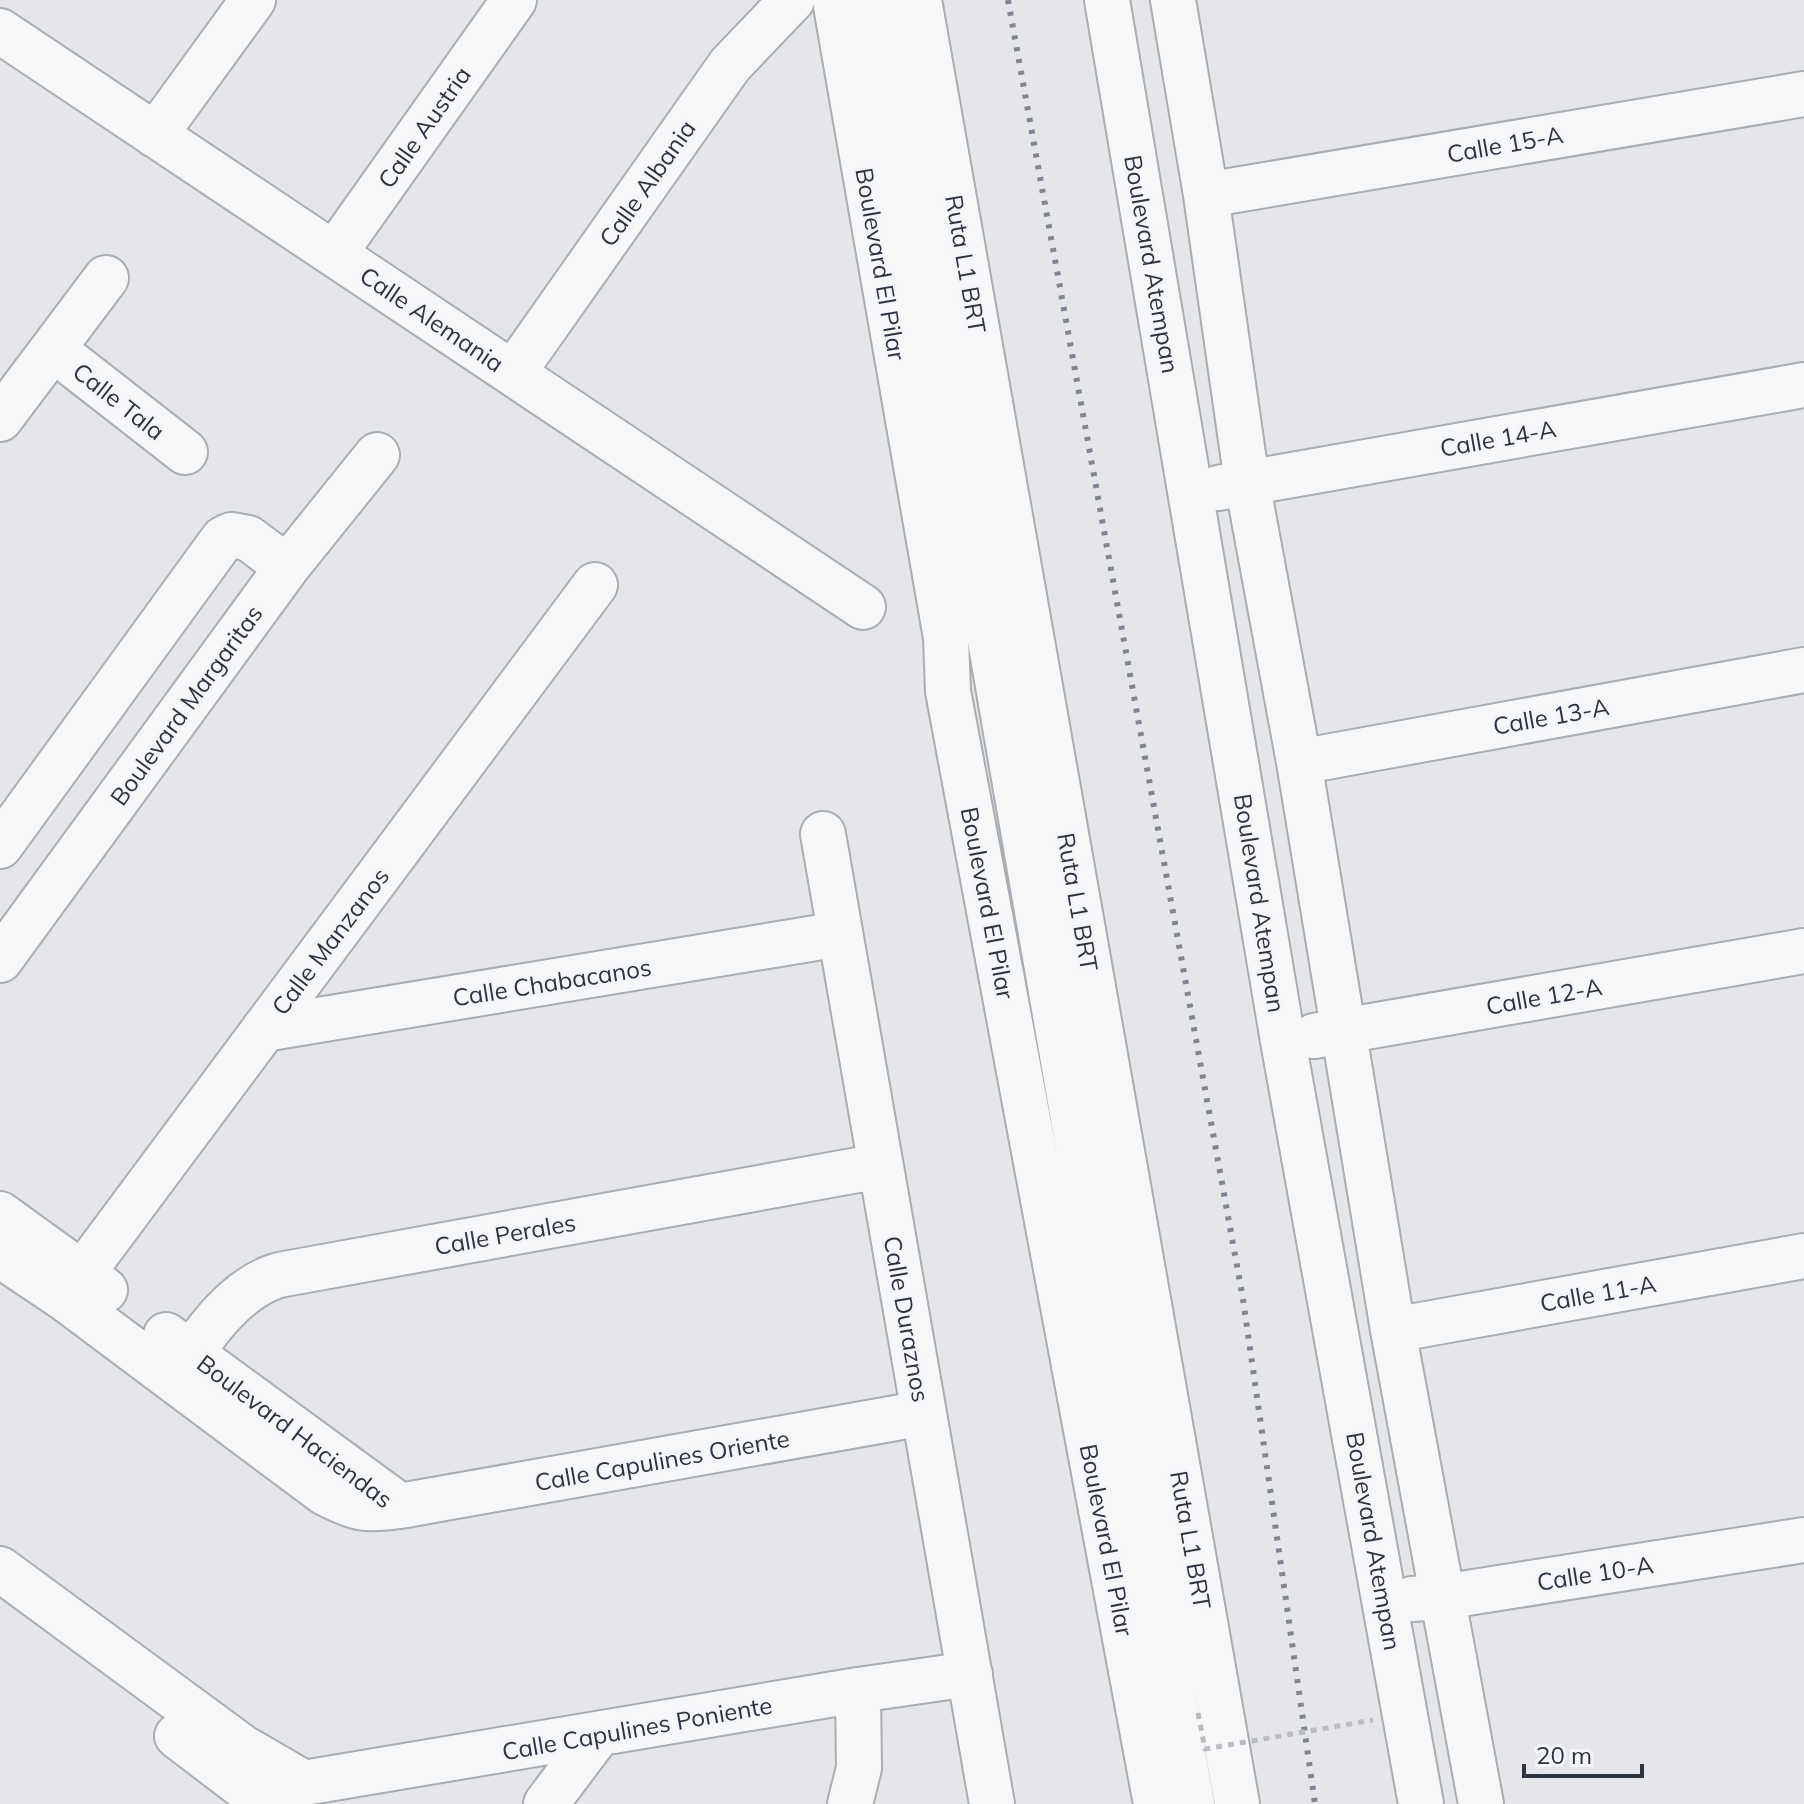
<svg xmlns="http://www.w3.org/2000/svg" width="1804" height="1804" font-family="Mulish,sans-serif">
  <rect width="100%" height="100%" fill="#e4e6ea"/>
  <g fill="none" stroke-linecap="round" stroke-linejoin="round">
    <defs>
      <path id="minor" d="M835 0 946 638 948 691 1156 1804
        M879 0 1192 1804
        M919 0 1237 1804
        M1107 0 1283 1041 1421 1804
        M1173 0 1206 195 1247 482 1299 762 1393 1330 1481 1804
        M0 31 863 607
        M155 135 253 0
        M1206 195 1804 94
        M334 254 514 0
        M53 349 185 452
        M513 373 730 65 792 0
        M0 419 106 278
        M1218 488 1804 385
        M1299 762 1804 670
        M823 834 992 1804
        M0 846 223 539 231 535 248 538 287 567
        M0 960 287 567 377 455
        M264 1029 840 934
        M1314 1036 1804 951
        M0 1214 105 1290
        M0 1255 64 1298 325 1493C356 1509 365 1511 400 1506L924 1413
        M64 1298 595 585
        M1393 1330 1804 1256
        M166 1335 400 1506
        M173 1379C200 1340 232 1289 279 1275L880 1166
        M0 1569 242 1747 304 1783
        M1412 1599 1442 1597 1804 1540
        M177 1736 265 1803
        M263 1804 304 1783 858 1690 970 1674
        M546 1804 597 1736
        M850 1804 859 1768 858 1690"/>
    </defs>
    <!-- minor casing -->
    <use href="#minor" stroke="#a9adb4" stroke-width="48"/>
    <!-- minor -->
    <use href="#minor" stroke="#f6f7f9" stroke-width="44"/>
    <!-- rail -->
    <path stroke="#7f8693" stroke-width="6" stroke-dasharray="4 8" stroke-linecap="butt" d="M1008 0 1243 1299 1315 1804"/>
    <!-- path-bridge -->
    <path stroke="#babcc2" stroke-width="5" stroke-dasharray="6 6" stroke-linecap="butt" d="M1198 1713 1205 1749 1373 1720"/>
  </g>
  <g text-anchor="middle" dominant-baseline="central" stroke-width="6" stroke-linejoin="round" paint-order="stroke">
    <!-- street labels -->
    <g font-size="24" fill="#2d3441" stroke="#f3f5f8">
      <text transform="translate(424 127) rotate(-55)">Calle Austria</text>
      <text transform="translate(1505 144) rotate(-10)">Calle 15-A</text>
      <text transform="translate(647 183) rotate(-55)">Calle Albania</text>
      <text transform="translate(881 264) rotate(80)">Boulevard El Pilar</text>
      <text transform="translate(966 264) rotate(80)">Ruta L1 BRT</text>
      <text transform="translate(1152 264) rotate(80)">Boulevard Atempan</text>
      <text transform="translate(432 319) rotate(34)">Calle Alemania</text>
      <text transform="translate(119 401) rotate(38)">Calle Tala</text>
      <text transform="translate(1498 438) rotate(-10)">Calle 14-A</text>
      <text transform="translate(186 705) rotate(-54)">Boulevard Margaritas</text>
      <text transform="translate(1551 716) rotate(-10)">Calle 13-A</text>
      <text transform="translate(1078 902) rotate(80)">Ruta L1 BRT</text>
      <text transform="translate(988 903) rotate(79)">Boulevard El Pilar</text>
      <text transform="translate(1260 903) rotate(81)">Boulevard Atempan</text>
      <text transform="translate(330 941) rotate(-53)">Calle Manzanos</text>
      <text transform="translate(552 982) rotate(-9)">Calle Chabacanos</text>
      <text transform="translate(1544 996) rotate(-10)">Calle 12-A</text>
      <text transform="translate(505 1234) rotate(-10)">Calle Perales</text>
      <text transform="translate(1598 1293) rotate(-10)">Calle 11-A</text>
      <text transform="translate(907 1319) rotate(80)">Calle Duraznos</text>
      <text transform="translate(295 1431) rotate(37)">Boulevard Haciendas</text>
      <text transform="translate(662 1460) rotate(-10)">Calle Capulines Oriente</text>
      <text transform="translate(1107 1540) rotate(79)">Boulevard El Pilar</text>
      <text transform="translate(1191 1540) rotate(80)">Ruta L1 BRT</text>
      <text transform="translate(1374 1541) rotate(80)">Boulevard Atempan</text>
      <text transform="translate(1595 1573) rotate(-9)">Calle 10-A</text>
      <text transform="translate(637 1728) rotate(-10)">Calle Capulines Poniente</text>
    </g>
  </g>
  <!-- scale -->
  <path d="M1524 1764v12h118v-12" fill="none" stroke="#2d3441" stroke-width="4"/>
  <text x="1536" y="1764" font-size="24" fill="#2d3441" stroke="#f3f5f8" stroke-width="6" paint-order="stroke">20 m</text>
</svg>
